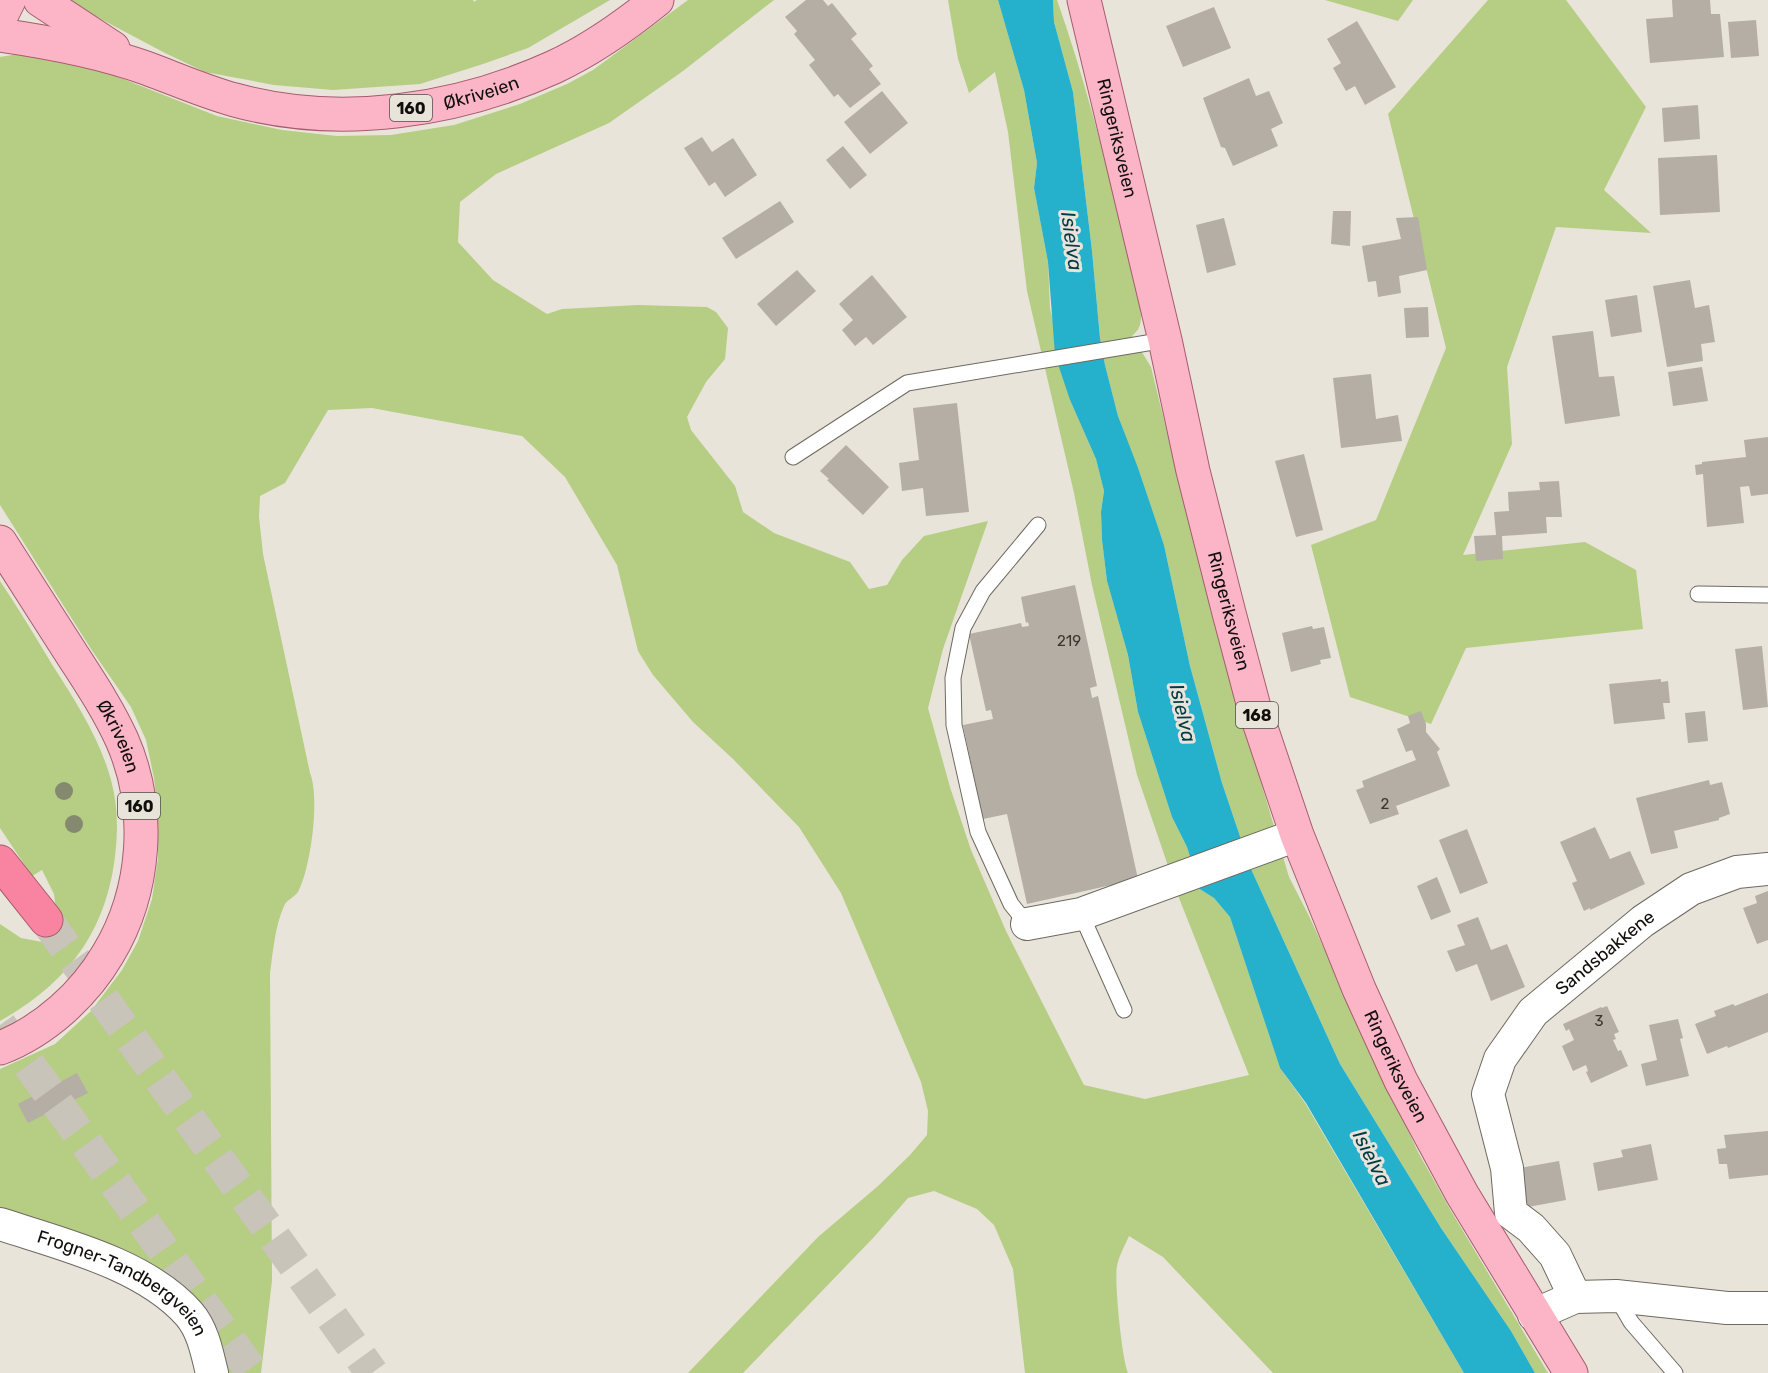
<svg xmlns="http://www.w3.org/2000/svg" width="1768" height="1373" font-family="Rubik,sans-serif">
  <rect width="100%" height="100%" fill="#e8e4d9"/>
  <!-- green -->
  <path fill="#b6cd84" d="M65 0H473L474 2 477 0H610L528 48 483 64 420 84 333 90 274 85 205 72 165 53Z
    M688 0H774L683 71 609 123 496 174 460 202 458 242 493 280 547 314 562 309 638 305 707 307 716 312 728 328 725 359 706 382 687 417 691 430 735 486 743 512 774 533 850 562 869 589 887 585 902 560 924 536 988 521 943 649 928 708 950 787 971 850 1006 931 1084 1085 1145 1099 1249 1075 1179 898 1137 775 1092 585 1074 493 1027 291 1008 132 995 72 969 93 958 59 948 0H998L1024 90 1037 163 1034 188 1048 262 1050 308 1070 400 1096 459 1104 491 1101 512 1102 540 1107 581 1128 655 1138 712 1172 817 1187 847 1200 888 1214 898 1230 917 1280 1068 1305 1103 1464 1373H1273L1163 1257 1129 1236C1125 1245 1119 1256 1117 1266 1114 1281 1122 1359 1128 1373H1025L1013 1269 994 1225 977 1209 934 1191 908 1198 874 1237 743 1373H688L818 1237 878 1186 910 1155 927 1135 928 1111 921 1082 841 893 799 827 733 759 693 722 653 675 638 651 617 565 565 477 522 436 372 408 328 410 285 483 260 496 259 517 263 554 310 773C320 798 311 865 299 890 296 897 287 899 284 906 275 926 273 951 270 973L272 1281 261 1373H225L202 1317 0 1212V1069L55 1044 91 1011 122 970 138 941 152 899 158 858V815L154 778 146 740 131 707 91 649 0 505V57L24 53 98 69 217 116 282 130 337 136 391 135 454 125 520 104 567 84 593 70Z
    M1053 0H1057C1083 74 1103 150 1121 226 1128 255 1139 286 1141 316 1141 325 1139 330 1132 336L1151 367 1213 620 1289 877 1309 916 1418 1152 1451 1211 1548 1373H1535L1511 1331 1441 1228 1340 1064 1251 869 1222 783 1190 666 1164 545 1118 416 1105 365 1100 338 1092 251 1073 92 1054 22Z
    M1325 0H1413L1398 21Z
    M1488 0H1566L1646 107 1604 190 1651 233 1556 227 1507 367 1512 444 1463 555 1585 542 1636 570 1643 629 1466 648 1431 724 1350 697 1311 545 1376 520 1446 348 1388 114Z
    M0 581C19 609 36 638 53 666 76 702 100 739 111 780 117 802 118 824 116 847 109 928 70 982 0 1021V924L21 938 42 942 51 936 58 925 54 894 42 870 32 876 0 828Z"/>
  <!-- water -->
  <path fill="#25b0cc" d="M998 0H1053L1054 22 1073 92 1092 251 1100 338 1105 365 1118 416 1138 468 1164 545 1190 666 1222 783 1251 869 1340 1064 1441 1228 1511 1331 1535 1373H1464L1306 1103 1280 1068 1230 917 1214 898 1200 889 1187 847 1172 817 1138 712 1128 655 1107 581 1102 540 1101 512 1104 491 1096 459 1070 400 1055 355 1048 262 1034 188 1037 163 1024 90Z"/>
  <!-- building -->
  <path fill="#b4aea5" d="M806 0H823L828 6 832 3 857 34 851 39 873 66 869 69 881 84 850 108 838 94 834 97 809 65 815 60 794 34 797 31 785 17Z
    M1672 0H1710L1711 14H1720L1724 57 1650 63 1646 19 1673 17Z
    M1214 7 1231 48 1183 67 1166 26Z
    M1756 20 1759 56 1731 58 1728 22Z
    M1357 21 1396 87 1365 105 1355 86 1346 91 1333 68 1341 63 1327 39Z
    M1249 78 1256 96 1269 91 1283 123 1271 129 1278 146 1233 166 1225 148 1221 147 1203 98Z
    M882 91 908 123 870 154 844 122Z
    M1698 105 1700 139 1664 142 1662 108Z
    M702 137 712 152 733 138 757 175 725 197 715 182 709 186 684 148Z
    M843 146 867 175 850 189 826 160Z
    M1717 155 1720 212 1660 215 1658 158Z
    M780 201 794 222 736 259 722 238Z
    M1333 211H1351L1350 246 1331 244Z
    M1418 217 1427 270 1399 276 1401 293 1378 297 1376 281 1368 282 1362 246 1401 239 1396 218Z
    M1224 218 1236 265 1207 273 1196 225Z
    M797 270 816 291 776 326 757 304Z
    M872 275 907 317 873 345 866 337 855 346 842 330 853 320 839 304Z
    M1690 280 1695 308 1709 305 1715 342 1701 344 1703 361 1667 367 1653 286Z
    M1637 295 1642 332 1611 337 1605 300Z
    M1428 307 1429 337 1406 338 1404 308Z
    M1593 331 1599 377 1614 376 1620 416 1565 424 1552 336Z
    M1702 367 1708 401 1673 406 1668 372Z
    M1371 374 1376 419 1398 415 1402 441 1341 448 1333 378Z
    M957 403 969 512 926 516 923 488 902 491 899 463 919 460 913 408Z
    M1768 437V494L1751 496 1749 486 1740 487 1744 523 1707 527 1703 474 1696 475 1695 465 1702 464V462L1746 457 1744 440Z
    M846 445 889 487 863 515 827 480 829 479 820 471Z
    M1304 454 1323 530 1296 537 1275 461Z
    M1559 481 1562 517H1546L1547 533 1502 536 1503 559 1476 561 1474 536 1496 535 1494 512 1509 511 1508 492 1540 490 1539 482Z
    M1075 585 1097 686 1090 688 1092 698 1098 696 1138 879 1027 904 1007 814 983 819 963 725 993 719 991 710 986 711 969 634 1021 623 1022 627 1029 626 1028 622 1026 623 1021 597Z
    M1312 626 1313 629 1324 627 1331 658 1320 660 1321 664 1291 672 1282 633Z
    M1762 646 1768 707 1743 710 1735 649Z
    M1661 679V682L1668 681 1670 703H1663L1665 719 1614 724 1609 684Z
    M1421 711 1426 724V732L1440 749 1437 752 1450 786 1396 806 1399 814 1370 824 1356 790 1364 787 1362 781 1416 760 1412 750 1406 752 1397 729 1410 723 1408 716Z
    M1705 711 1708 741 1688 743 1685 713Z
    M1709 780 1710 785 1722 782 1730 814 1719 818V820L1674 831 1678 848 1651 854 1636 798Z
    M1595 827 1610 859 1630 851 1645 884 1590 910V908L1584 911 1572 883 1577 881 1560 842Z
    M1467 829 1488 883 1460 894 1439 840Z
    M1437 877 1451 912 1431 920 1417 886Z
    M1768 891V940L1757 944 1743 908 1757 903 1755 896Z
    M1478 917 1491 950 1507 944 1525 987 1491 1001 1477 964 1456 972 1447 951 1465 945 1457 925Z
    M1768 993V1032L1728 1048 1727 1046 1707 1054 1695 1024 1716 1016 1714 1011 1733 1004 1735 1006Z
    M1607 1006 1619 1032 1614 1034 1616 1039 1613 1040 1618 1051 1621 1050 1628 1066 1591 1083 1586 1072 1588 1071 1586 1065 1573 1071 1562 1046 1574 1040 1569 1029 1566 1031 1563 1024 1601 1007 1602 1008Z
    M1678 1019 1683 1038 1680 1039 1689 1076 1646 1086 1641 1064 1657 1060 1649 1025Z
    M77 1073 88 1093 28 1123 18 1104Z
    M1768 1131V1175L1729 1179 1727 1164H1719L1717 1149 1726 1148 1724 1135Z
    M1651 1144 1658 1180 1598 1191 1593 1163 1623 1157 1621 1150Z
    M1559 1161 1566 1200 1528 1207 1520 1168Z"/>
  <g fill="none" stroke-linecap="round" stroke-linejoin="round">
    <!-- motorway-tunnel -->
    <path stroke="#c8c4ba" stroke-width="33" stroke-dasharray="33 16" stroke-linecap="butt" d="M46 920 372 1373
      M0 1025 253 1373"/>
    <defs>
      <path id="service" d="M793 457 907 383 1165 340
        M1698 594 1768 595
        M1081 914 1124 1010
        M1027 924 1011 904 978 832 954 725 953 678 963 628 983 591 1038 525
        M1616 1296 1631 1322 1675 1373"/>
      <g id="minor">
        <path d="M1027 924 1081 914 1297 835"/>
        <path id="s1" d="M0 1224C61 1244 145 1264 189 1314 203 1330 207 1353 212 1373"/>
        <path id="s2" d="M1575 1297 1555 1255 1531 1228 1511 1213 1507 1168 1488 1094 1500 1059 1533 1012 1643 921 1691 889 1737 872 1768 869"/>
        <path d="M1534 1315 1575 1297 1616 1296 1727 1308H1768"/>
      </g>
      <g id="primary">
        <path d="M40 0 113 48"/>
        <path id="s3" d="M1084 0 1165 340 1193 471 1229 613 1254 707 1297 835 1359 989 1401 1081 1462 1194 1571 1373"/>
        <path d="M0 18 9 0"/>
        <path id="s4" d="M0 35C49 42 99 51 146 68 176 79 205 92 235 100 340 129 457 111 554 67 591 50 626 25 657 0"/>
        <path id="s5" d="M0 542C24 579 47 616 71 653 89 681 108 709 122 740 152 808 146 891 108 954 84 995 44 1031 0 1048"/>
      </g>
      <path id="motorway" d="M0 862 46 920"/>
    </defs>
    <!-- service casing -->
    <use href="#service" stroke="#6d6960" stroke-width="17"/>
    <!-- minor casing -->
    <use href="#minor" stroke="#6d6960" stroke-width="34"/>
    <!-- primary casing -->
    <use href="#primary" stroke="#a75b6e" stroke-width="35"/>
    <!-- motorway casing -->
    <use href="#motorway" stroke="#a75b6e" stroke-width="35"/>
    <!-- service -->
    <use href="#service" stroke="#fff" stroke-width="15"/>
    <!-- minor -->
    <use href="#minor" stroke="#fff" stroke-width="32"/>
    <!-- primary -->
    <use href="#primary" stroke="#fbb5c7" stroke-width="33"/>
    <!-- motorway -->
    <use href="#motorway" stroke="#f884a2" stroke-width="33"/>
  </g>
  <!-- trees -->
  <g fill="#858970">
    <circle cx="64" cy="791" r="9"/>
    <circle cx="74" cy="824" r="9"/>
  </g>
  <g text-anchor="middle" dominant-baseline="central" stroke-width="6" stroke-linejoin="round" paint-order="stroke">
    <!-- number labels -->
    <g font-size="15" fill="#3a3732">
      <text x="1069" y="641">219</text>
      <text x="1385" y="804">2</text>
      <text x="1599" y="1021">3</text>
    </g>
    <!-- shield labels -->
    <g fill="#e8e4d9" stroke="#524f4a" stroke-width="1.5">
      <rect x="390" y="95" width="42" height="26" rx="4.5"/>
      <rect x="1236" y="702" width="42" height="26" rx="4.5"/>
      <rect x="118" y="793" width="42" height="26" rx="4.5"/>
    </g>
    <g font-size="16" font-weight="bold" fill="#110f0c">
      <text x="411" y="108">160</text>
      <text x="1257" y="715">168</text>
      <text x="139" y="806">160</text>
    </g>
    <!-- street labels -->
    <g font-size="18" fill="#110f0c" stroke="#e8e4d9">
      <text stroke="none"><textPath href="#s4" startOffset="494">Økriveien</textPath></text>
      <text stroke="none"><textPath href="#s3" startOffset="142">Ringeriksveien</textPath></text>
      <text stroke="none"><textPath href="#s3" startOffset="628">Ringeriksveien</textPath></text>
      <text stroke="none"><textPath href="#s5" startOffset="228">Økriveien</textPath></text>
      <text stroke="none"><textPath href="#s2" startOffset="417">Sandsbakkene</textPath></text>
      <text stroke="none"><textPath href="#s3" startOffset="1114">Ringeriksveien</textPath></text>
      <text stroke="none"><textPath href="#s1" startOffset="138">Frogner-Tandbergveien</textPath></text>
    </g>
    <!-- water labels -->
    <g font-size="20" font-style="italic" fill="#003b46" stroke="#e8e4d9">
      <text transform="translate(1072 241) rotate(82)">Isielva</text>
      <text transform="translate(1183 713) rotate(77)">Isielva</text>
      <text transform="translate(1372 1158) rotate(63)">Isielva</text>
    </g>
  </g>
</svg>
